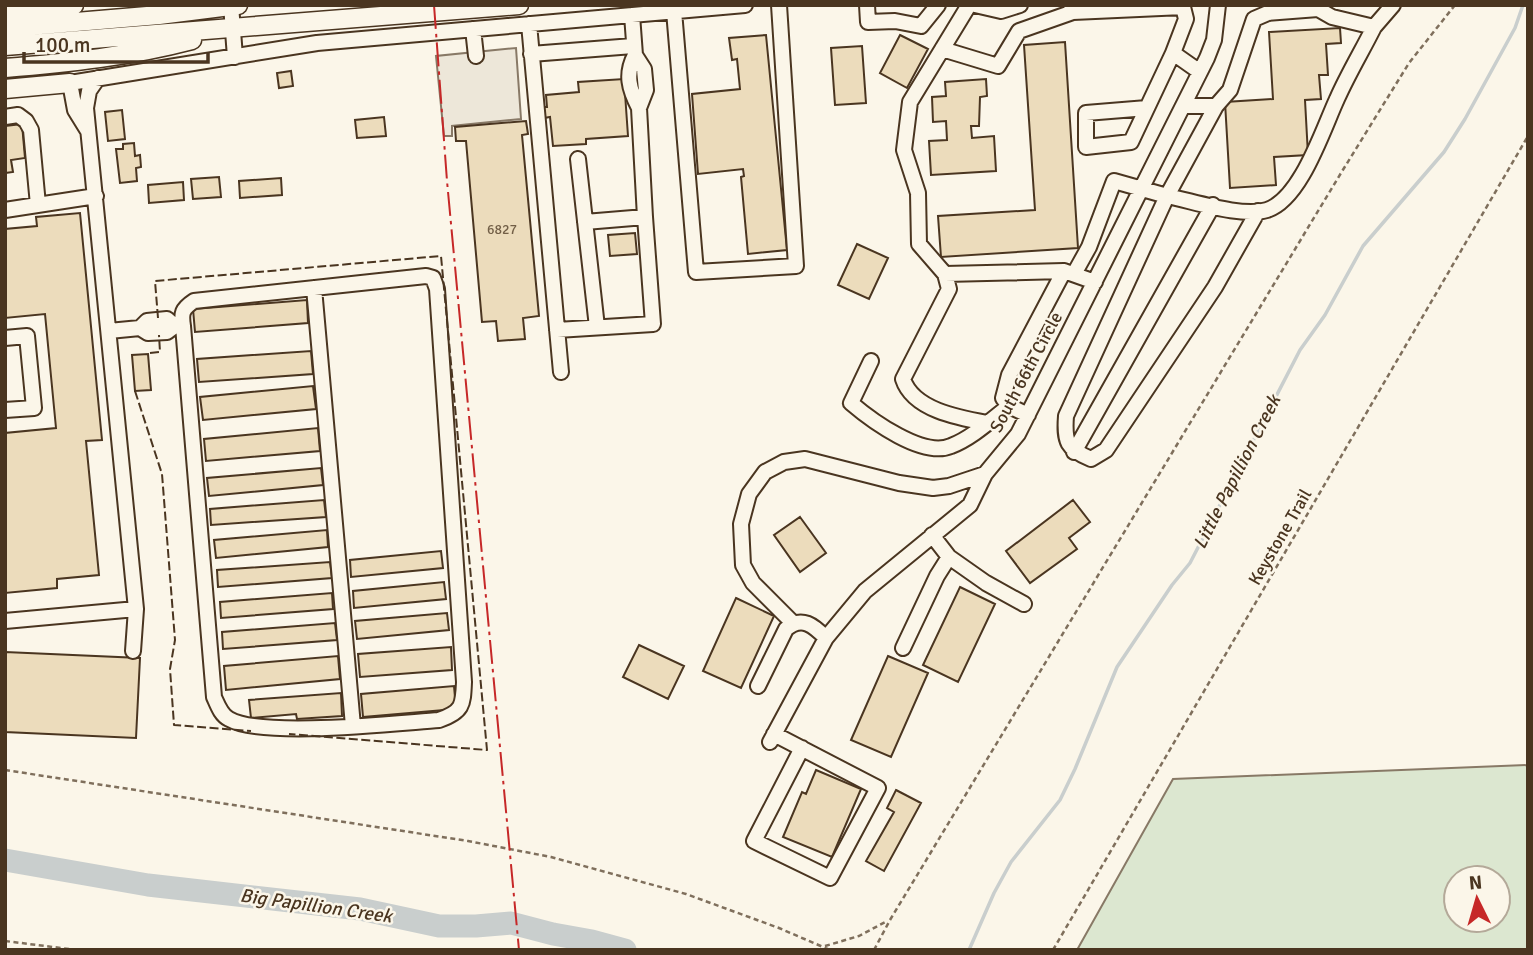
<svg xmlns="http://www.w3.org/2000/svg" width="1533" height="955" font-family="Signika,sans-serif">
  <rect width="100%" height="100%" fill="#fbf6e9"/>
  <!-- green -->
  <path fill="#dce7d0" stroke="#887966" stroke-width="2" fill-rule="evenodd" d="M1528 765V950H1077L1173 779ZM1456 878H1498V920H1456Z"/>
  <!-- parking -->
  <path fill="#ede7d9" stroke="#887966" stroke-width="2" d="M516 48 521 119 452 126V136H444L436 56Z"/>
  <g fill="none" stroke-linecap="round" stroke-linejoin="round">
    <!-- stream -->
    <path stroke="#c9cecd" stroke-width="3.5" d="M969 950 994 893 1011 862 1060 800 1075 769 1117 667 1172 585 1190 563 1300 350 1325 315 1363 246 1444 152 1465 119 1515 28 1523 5"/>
    <!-- river -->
    <path stroke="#c9cecd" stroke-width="23" d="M5 860 148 885 360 909 439 926H476L511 923 553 934 592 941 625 950"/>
  </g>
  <!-- building -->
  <path fill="#ecdcbc" stroke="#4a3520" stroke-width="2" d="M1340 28 1341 43 1326 44 1328 75H1319L1321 99 1305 100 1308 155 1274 157 1276 185 1230 188 1225 102 1273 99 1269 32Z
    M766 35 787 250 748 254 741 177 744 176 743 169 698 174 692 94 740 89 737 59 732 60 729 38Z
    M900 35 928 49 907 88 880 73Z
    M1065 42 1078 248 941 257 938 216 1035 210 1024 45Z
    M862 46 866 103 835 105 831 48Z
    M291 71 293 86 279 88 277 73Z
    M624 79 628 136 586 139V144L553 146 550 117 544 118 543 107H547L546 95 579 92 578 82Z
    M986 79 987 96 980 97 979 126H971L972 138 994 136 996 171 931 175 929 141 947 140 946 121 933 122 932 97 946 96 945 82Z
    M122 110 125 139 108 141 105 112Z
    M384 117 386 136 357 138 355 120Z
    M526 121 528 134 522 135 539 316 523 318 525 339 498 341 496 321 482 322 466 141H456L455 127Z
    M22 124 25 158 11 160 13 172 5 173V126Z
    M134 143 135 156 140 155 141 167 136 168 137 181 120 183 116 149H123V144Z
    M219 177 221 197 193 199 191 179Z
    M281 178 282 195 240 198 239 181Z
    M183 182 184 200 149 203 148 185Z
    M80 213 102 440 86 441 99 575 57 579V588L5 593V433L56 428 45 314 5 318V229L37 226 36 217Z
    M635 233 637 254 610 256 608 235Z
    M857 244 888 258 869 299 838 285Z
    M307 300 308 323 195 332 193 309Z
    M311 351 313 374 199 382 197 359Z
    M148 354 151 390 135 391 132 355Z
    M313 386 316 409 203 420 200 397Z
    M318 428 320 451 206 461 204 439Z
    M321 468 323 485 209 496 207 478Z
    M324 500 326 517 211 525 210 509Z
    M1073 500 1090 522 1069 538 1077 549 1030 583 1006 551Z
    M800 517 826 553 800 572 774 535Z
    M327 530 328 547 216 558 214 540Z
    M441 551 443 568 351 577 350 560Z
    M330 562 332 578 218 587 217 570Z
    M444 582 446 599 354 608 353 591Z
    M960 587 995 604 958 682 923 665Z
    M332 593 333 609 221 618 220 602Z
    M736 598 774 616 741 688 703 671Z
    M447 613 449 630 357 639 355 621Z
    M335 623 337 640 223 649 222 632Z
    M639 645 684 666 668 699 623 677Z
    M451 647 452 670 360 677 358 654Z
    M5 652 140 658 136 738 5 732Z
    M338 656 340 679 226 690 224 666Z
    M888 656 928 673 891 757 851 740Z
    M454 686 456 709 363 717 361 694Z
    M341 693 342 716 297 719 296 714 251 718 249 700Z
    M816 770 861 789 832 857 783 837 802 792 806 794Z
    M896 790 921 803 884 871 866 861 894 812 887 808Z"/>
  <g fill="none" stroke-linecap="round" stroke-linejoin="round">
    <defs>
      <path id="minor" d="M231 5 235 57
        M867 5 868 22 895 21 921 26 938 5
        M969 5 910 102 904 150 918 193 919 244 945 274 1064 271 1095 282
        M975 5 1001 11 1020 5
        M1071 5 1073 12 1183 7 1186 19 1173 53 1200 72
        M674 11 696 272 796 266 779 5
        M529 24 561 372
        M1374 27 1393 5
        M473 29 476 56
        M942 49 998 66 1019 31 1073 12
        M531 54 633 46
        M635 55C625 74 629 89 639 108
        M98 78 89 91 86 108 136 609 133 651
        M1183 106H1216L1230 90 1254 19 1268 13 1318 9 1320 5
        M1147 108 1086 113V147L1131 142 1173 53
        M5 117 18 115 26 121 31 130 38 205
        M88 131 75 110 70 83 317 43 745 5
        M578 159 597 327
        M5 210 96 196
        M1258 211 1215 287 1106 450 1091 459C1067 449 1064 442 1066 416L1167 196C1193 201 1242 218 1267 210 1301 199 1323 129 1337 99 1348 74 1362 51 1374 27L1332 17 1318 9
        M585 222 645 217
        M945 274 949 289 903 379C913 410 959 418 987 423
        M1074 274 1089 247 1114 181 1167 196 1216 106
        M314 288 353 726
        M175 326H183C181 313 182 309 194 301L426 276 433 278 437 289 464 682C463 705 463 712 439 720 396 723 262 738 229 719 221 715 218 706 214 697L183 326
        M557 330 653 324 645 217 639 108 646 90 644 69 635 55 632 15
        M109 331 140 328 148 333 167 332 175 326 167 319 147 321 140 328
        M5 338 27 336 34 408 5 410
        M871 361 851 403C872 421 923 458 951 446 972 438 991 420 1009 406
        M1028 415 1009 406 1003 398 1009 375 1064 271
        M1074 452 1213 205
        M932 535 949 557 986 583 1024 604
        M5 621 136 609
        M793 623 753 583 743 565 741 524 749 494 765 472 784 462 805 459 899 483 933 488 949 486 985 474
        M903 648 937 576 949 557
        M758 686 786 629C802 615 814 626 826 638
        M774 734 878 788 830 878 754 841 802 748
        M770 742 826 638 865 591 970 505 985 474 1018 434 1207 58 1214 40 1218 5"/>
      <path id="major" d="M5 10 74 5
        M5 28 159 15 238 5
        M5 46 519 5
        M5 68C68 63 131 56 192 40
        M5 89 70 83"/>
    </defs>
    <!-- minor casing -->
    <use href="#minor" stroke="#4a3520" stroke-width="18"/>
    <!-- major casing -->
    <use href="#major" stroke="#4a3520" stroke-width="21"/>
    <!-- path -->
    <path stroke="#7f6f5c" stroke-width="2.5" stroke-dasharray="5 3.5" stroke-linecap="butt" d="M5 770 468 841 551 857 686 894 779 928 830 950
      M5 941 77 950
      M825 946 859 936 887 921
      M874 950 890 920 1341 173 1409 63 1455 5
      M1053 950 1528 136"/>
    <!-- minor -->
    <use href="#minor" stroke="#fbf6e9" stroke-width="14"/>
    <!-- major -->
    <use href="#major" stroke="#fbf6e9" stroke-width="18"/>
    <!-- fence -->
    <path stroke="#4a3520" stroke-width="2" stroke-dasharray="9 3.5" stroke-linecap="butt" d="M158 318 155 281 441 256 487 750 289 734
      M150 353 160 352 159 335
      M135 391 162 474 175 640 170 669 174 725 251 731"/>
    <!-- power -->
    <path stroke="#c62828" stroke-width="2" stroke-dasharray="24 5 3.5 5" stroke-linecap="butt" d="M434 5 447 181 519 950"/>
  </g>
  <g text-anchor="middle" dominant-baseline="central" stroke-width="5" stroke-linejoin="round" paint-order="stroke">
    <!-- number labels -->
    <g font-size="14" fill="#725f47">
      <text x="502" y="229">6827</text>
    </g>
    <!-- street labels -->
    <g font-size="18" fill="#4a3520" stroke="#fbf6e9">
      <text transform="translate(1026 372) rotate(-62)">South 66th Circle</text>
      <text transform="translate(1280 537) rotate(-60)">Keystone Trail</text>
    </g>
    <!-- water labels -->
    <g font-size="19" font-style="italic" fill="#4a3520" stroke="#fbf6e9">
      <text transform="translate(1237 472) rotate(-63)">Little Papillion Creek</text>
      <text transform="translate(316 906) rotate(8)">Big Papillion Creek</text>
    </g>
  </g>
  <!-- border -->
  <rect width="1533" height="955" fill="none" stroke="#4a3520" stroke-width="14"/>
  <!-- north arrow -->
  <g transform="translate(1477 899) rotate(355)"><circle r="33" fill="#fbf6e9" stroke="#b4a999" stroke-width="2"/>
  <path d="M0-5L12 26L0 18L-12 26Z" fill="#c62828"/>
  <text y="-10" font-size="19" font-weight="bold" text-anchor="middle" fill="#4a3520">N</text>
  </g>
  <!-- scale -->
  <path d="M24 52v10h184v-10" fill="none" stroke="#4a3520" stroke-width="3.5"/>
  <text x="35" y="52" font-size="21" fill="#4a3520" stroke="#fbf6e9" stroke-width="5" paint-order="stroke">100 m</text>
</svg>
